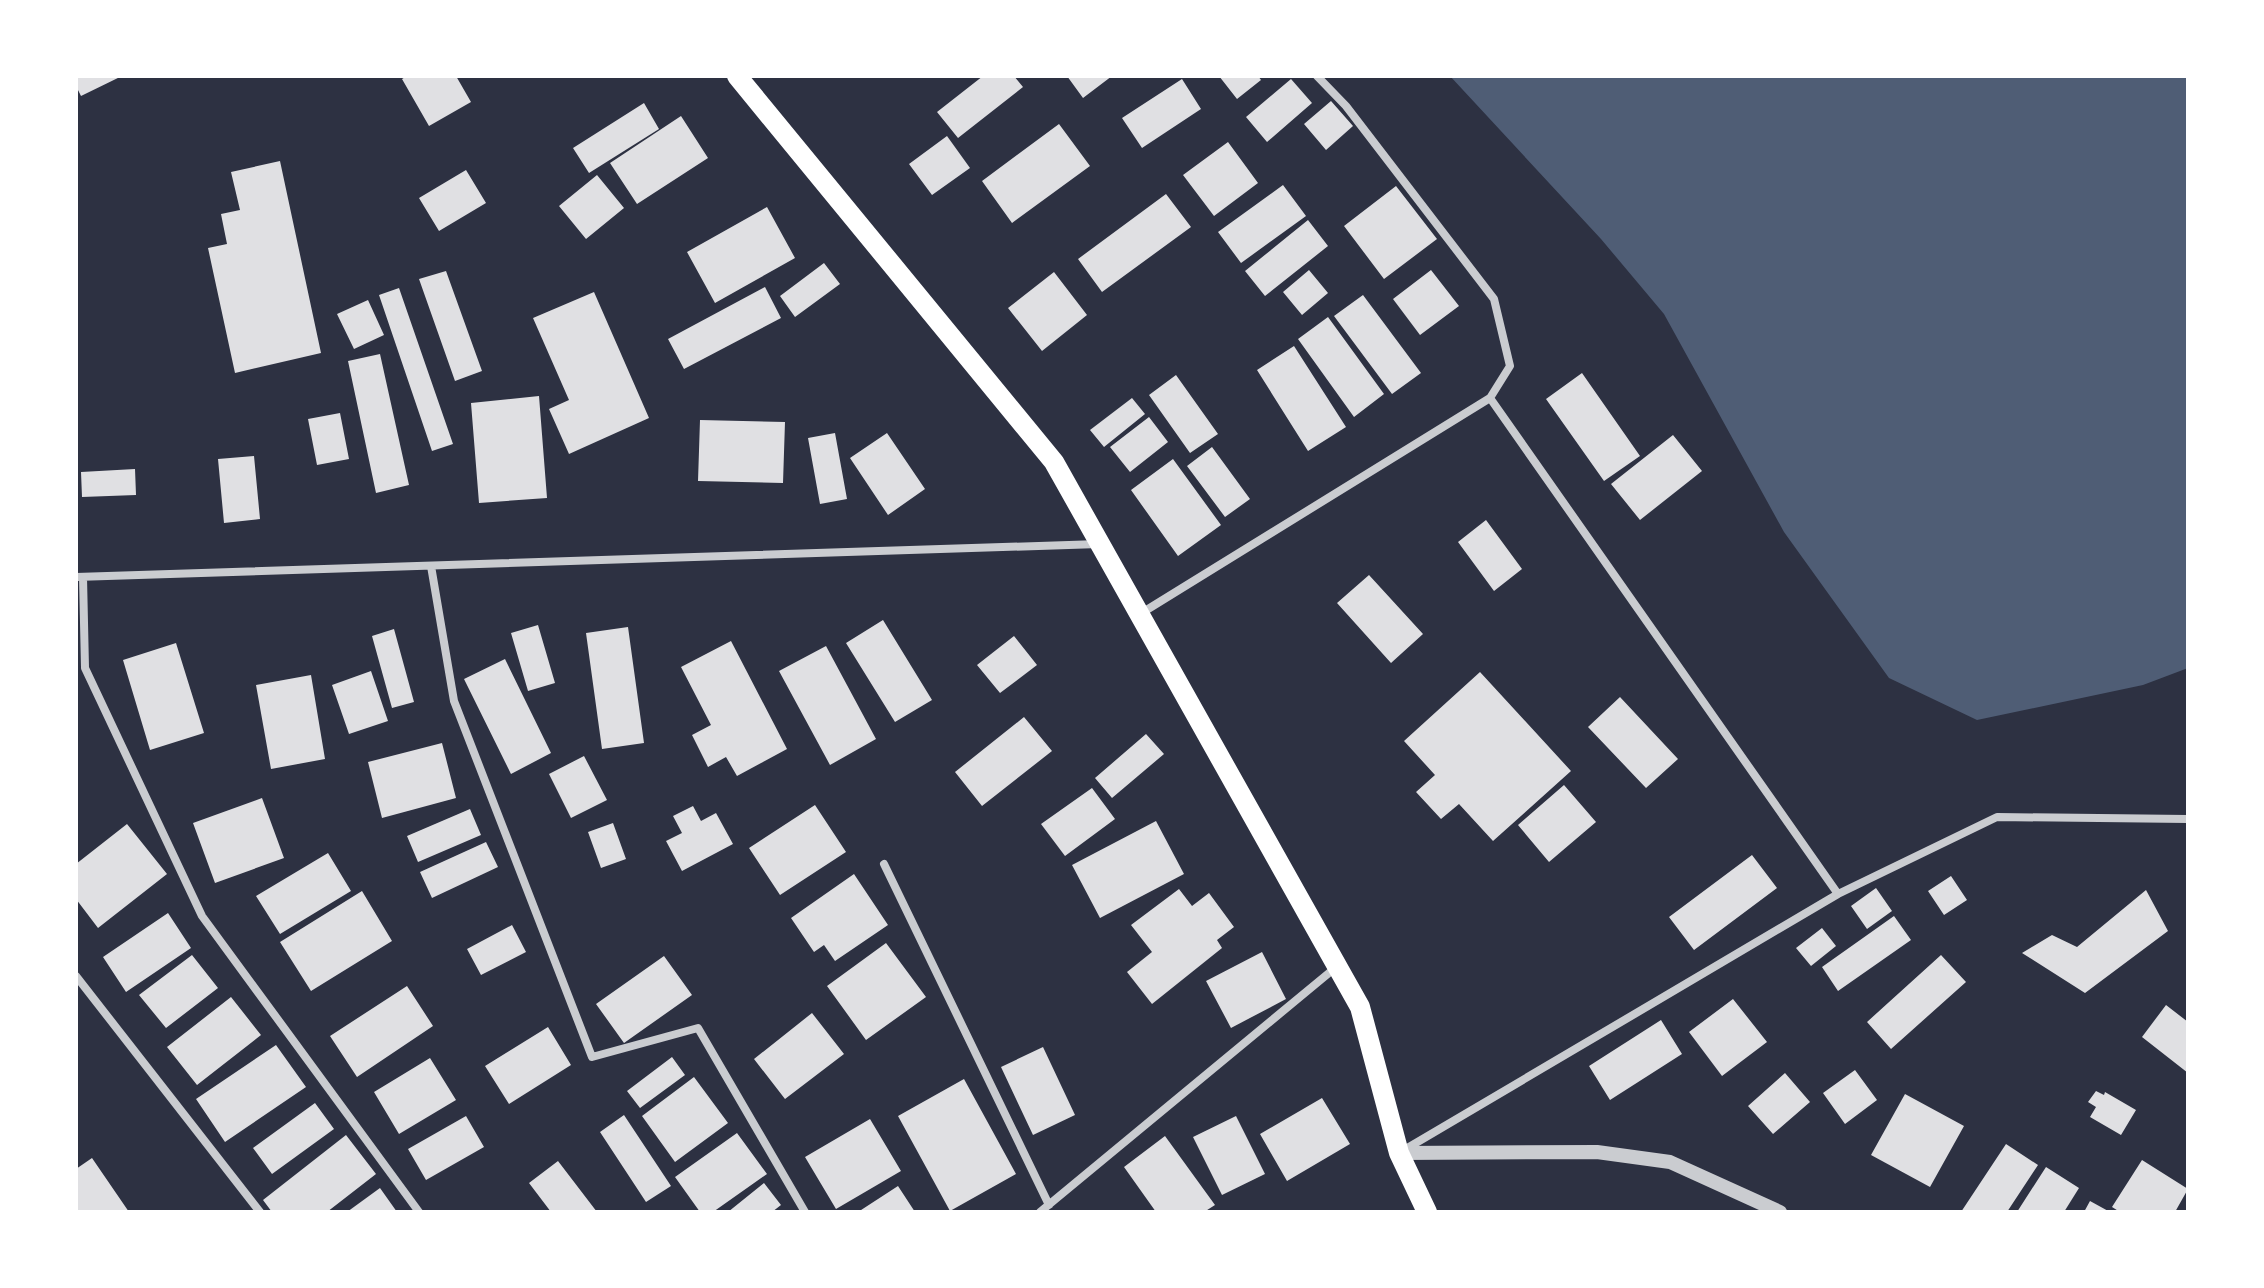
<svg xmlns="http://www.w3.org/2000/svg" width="2264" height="1288" font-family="Montserrat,sans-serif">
  <rect width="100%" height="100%" fill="#2d3142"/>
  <!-- water -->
  <path fill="#4f5d75" d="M1450 76H2188V668L2143 685 1977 720 1889 678 1784 532 1664 314 1601 239Z"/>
  <!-- building -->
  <path fill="#e0e0e3" d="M76 76H122L81 96 76 86Z
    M407 76H456L471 102 429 126 402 79Z
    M983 76H1014L1023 87 958 138 937 112Z
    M1067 76H1112L1083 98Z
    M1219 76H1258L1261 80 1237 99Z
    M1182 79 1201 109 1142 148 1122 118Z
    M1291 79 1312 103 1267 142 1246 117Z
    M1331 101 1353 126 1326 150 1304 124Z
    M644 103 659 129 589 173 573 148Z
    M681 116 708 158 637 204 610 163Z
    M1059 124 1090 166 1012 223 982 181Z
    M947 136 970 168 932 195 909 164Z
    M1228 142 1258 183 1214 216 1183 175Z
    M280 161 321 353 235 373 208 248 227 244 221 214 240 210 231 172Z
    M466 170 486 203 439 231 419 198Z
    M597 175 624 208 586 239 559 206Z
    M1283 185 1306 216 1241 263 1218 232Z
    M1396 186 1437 239 1384 279 1344 226Z
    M1166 194 1191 227 1102 292 1078 259Z
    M767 207 795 258 715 303 687 252Z
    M1308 220 1328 246 1265 296 1245 271Z
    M824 263 840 284 795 317 780 296Z
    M1309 270 1328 293 1302 315 1283 292Z
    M1431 270 1459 306 1420 335 1393 299Z
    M446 271 482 371 455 381 419 279Z
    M1054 272 1087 315 1042 351 1008 308Z
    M765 287 781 318 684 369 668 339Z
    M399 288 453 444 432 451 379 295Z
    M594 292 649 418 569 454 549 409 569 400 533 318Z
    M1363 295 1421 373 1392 394 1334 316Z
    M368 300 384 335 354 349 337 314Z
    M1328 317 1384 394 1354 417 1298 339Z
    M1294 346 1346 427 1308 451 1257 370Z
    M380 354 409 485 376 493 348 361Z
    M1582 373 1640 456 1604 481 1546 399Z
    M1176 375 1218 434 1190 453 1149 395Z
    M539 396 547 498 479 503 471 403Z
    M1132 398 1145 414 1104 447 1090 430Z
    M340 413 349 459 317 465 308 419Z
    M1149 417 1168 442 1130 472 1110 447Z
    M700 420 785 422 783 483 698 481Z
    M835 433 847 499 820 504 808 438Z
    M887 433 925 489 888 515 850 458Z
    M1673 435 1702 471 1640 520 1611 484Z
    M1212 447 1250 499 1225 517 1187 466Z
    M254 456 260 519 224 523 218 459Z
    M1173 459 1221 525 1178 556 1131 490Z
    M135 469 136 495 82 497 81 472Z
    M1486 520 1522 569 1494 591 1458 542Z
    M1369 575 1423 634 1391 663 1337 603Z
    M883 620 932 700 895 722 846 643Z
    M538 625 555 683 528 691 511 633Z
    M628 627 644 743 602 749 586 633Z
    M394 629 414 702 392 708 372 636Z
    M1014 636 1037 665 1000 693 977 665Z
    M731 641 787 749 737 776 726 757 708 767 692 735 711 725 681 667Z
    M176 643 204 733 150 750 123 660Z
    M826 646 876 739 830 765 779 671Z
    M505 659 551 753 511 774 464 679Z
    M371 671 388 721 349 734 332 685Z
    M1480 672 1571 771 1493 841 1459 804 1441 819 1416 792 1435 775 1404 741Z
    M311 675 325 759 271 769 256 685Z
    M1620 697 1678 759 1646 788 1588 727Z
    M1024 717 1052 751 982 806 955 772Z
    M1146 734 1164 754 1112 798 1095 778Z
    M442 743 456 798 382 818 368 762Z
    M584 756 607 800 571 818 549 774Z
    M1564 785 1596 822 1549 862 1518 825Z
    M1092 788 1115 819 1065 856 1041 824Z
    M262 798 284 858 215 883 193 823Z
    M815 805 846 852 780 895 749 848Z
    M693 806 701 821 716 813 733 844 682 871 666 841 682 833 673 816Z
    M470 809 481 835 418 862 407 836Z
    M1156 821 1184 874 1100 918 1072 865Z
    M613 823 626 859 601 868 588 832Z
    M127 824 167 874 98 928 76 899V864Z
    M486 842 498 867 432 898 420 872Z
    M328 853 351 891 280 934 256 896Z
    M1752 855 1777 888 1694 950 1669 917Z
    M854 874 888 925 835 961 824 945 814 952 791 918Z
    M1951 876 1967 900 1944 915 1928 891Z
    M1876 888 1892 911 1867 929 1851 906Z
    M1179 889 1192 906 1209 893 1234 927 1217 940 1222 948 1152 1004 1127 972 1152 952 1131 925Z
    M2146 890 2168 931 2085 993 2022 953 2052 935 2077 947Z
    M362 891 392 941 311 991 280 942Z
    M168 913 191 948 126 992 103 957Z
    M1894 916 1911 940 1838 991 1822 967Z
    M512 925 526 952 481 975 467 949Z
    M1822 928 1836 946 1811 966 1796 948Z
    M886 943 926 997 866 1040 827 986Z
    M1262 952 1286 999 1231 1028 1206 981Z
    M192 955 218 988 166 1028 139 995Z
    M1941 955 1966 982 1891 1049 1867 1022Z
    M664 956 692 995 624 1043 596 1004Z
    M407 986 433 1026 357 1077 330 1036Z
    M231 997 261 1035 197 1085 167 1047Z
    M1733 999 1767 1042 1722 1076 1689 1032Z
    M2166 1005 2188 1022V1073L2142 1037Z
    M812 1013 844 1054 785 1099 754 1059Z
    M1661 1020 1682 1054 1610 1100 1589 1066Z
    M548 1027 571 1065 509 1104 485 1066Z
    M276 1045 306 1087 225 1142 196 1099Z
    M1043 1047 1075 1115 1033 1135 1001 1067Z
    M672 1057 685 1075 640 1108 627 1091Z
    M430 1058 456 1100 399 1134 374 1092Z
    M1855 1070 1877 1100 1845 1124 1823 1093Z
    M1785 1073 1810 1102 1773 1134 1748 1106Z
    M694 1077 728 1123 675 1162 642 1116Z
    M964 1079 1016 1174 950 1211 898 1116Z
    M2096 1091 2104 1095 2105 1092 2136 1110 2121 1135 2090 1117 2096 1107 2088 1102Z
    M1905 1094 1964 1126 1930 1187 1871 1155Z
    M1322 1098 1350 1144 1287 1181 1260 1134Z
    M315 1103 334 1129 272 1174 253 1148Z
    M624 1115 671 1186 646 1202 600 1132Z
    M466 1116 484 1147 426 1180 408 1149Z
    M1236 1116 1265 1174 1222 1195 1193 1137Z
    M870 1119 901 1171 836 1209 805 1157Z
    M737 1133 767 1174 713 1212H700L675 1177Z
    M346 1135 376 1174 327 1212H272L263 1200Z
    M1165 1136 1215 1205 1204 1212H1156L1124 1167Z
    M2006 1144 2038 1165 2007 1212H1961Z
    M92 1158 129 1212H76V1169Z
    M2142 1160 2188 1189 2175 1212H2120L2112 1207Z
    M558 1161 597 1212H551L529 1183Z
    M2046 1167 2079 1188 2064 1212H2017Z
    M764 1183 781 1205 772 1212H728Z
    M898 1186 915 1212H858Z
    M380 1188 397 1212H347Z
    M2090 1201 2110 1212H2084Z"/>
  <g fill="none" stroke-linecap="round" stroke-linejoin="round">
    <!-- minor -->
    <path stroke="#caccd0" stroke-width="8" d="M1490 398 1838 894
      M431 566 454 701 592 1057 698 1028 805 1212
      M76 577 1099 544
      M83 577 85 668 202 916 419 1212
      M1140 614 1490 398 1510 366 1494 299 1346 106 1317 76
      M884 864 1049 1205
      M76 976 260 1212
      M1404 1150 1838 894 1997 817 2188 819
      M1040 1212 1335 968"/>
    <!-- tertiary -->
    <path stroke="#caccd0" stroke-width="14" d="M1399 1153 1597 1152 1670 1162 1780 1212"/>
    <!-- primary -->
    <path stroke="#fff" stroke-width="20" d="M737 76 1054 462 1360 1007 1399 1153 1427 1212"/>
  </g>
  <!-- border -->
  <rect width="2264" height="1288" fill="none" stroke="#ffffff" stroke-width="156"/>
</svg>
